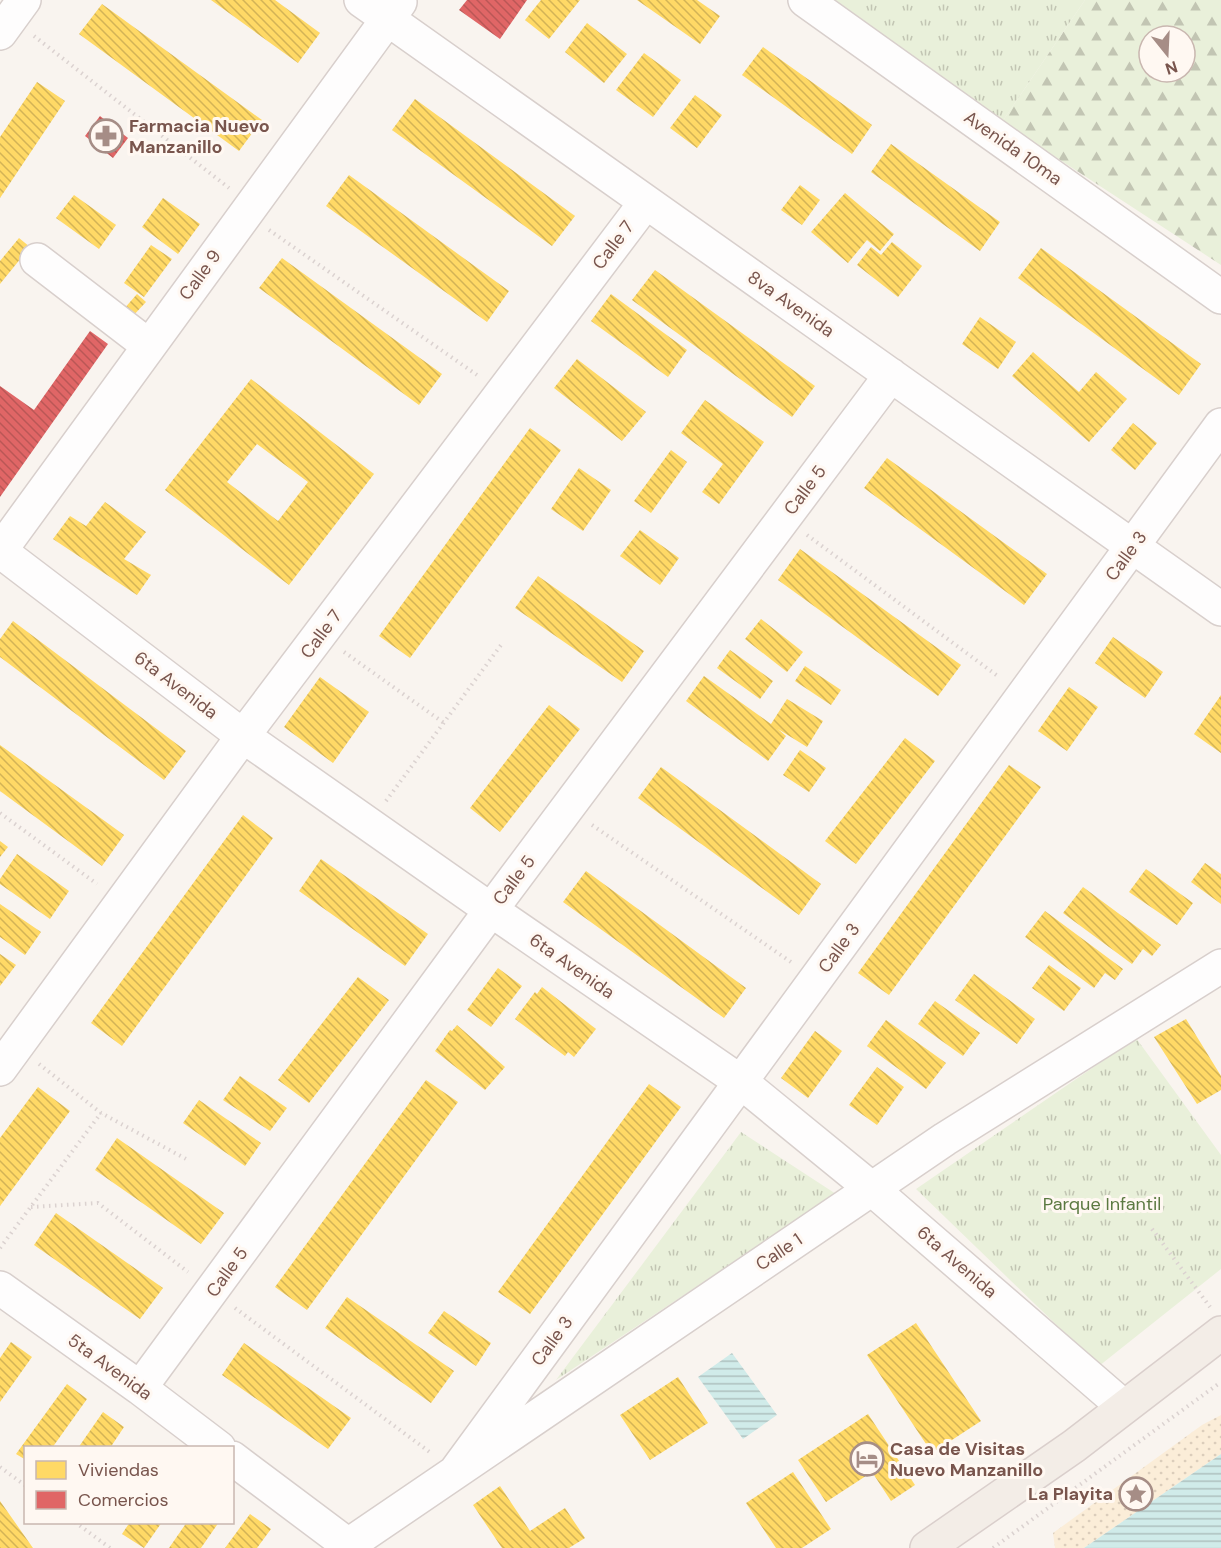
<svg xmlns="http://www.w3.org/2000/svg" width="1221" height="1548" font-family="'DM Sans',sans-serif">
  <defs>
    <pattern id="grass-tufts" width="24" height="20" patternUnits="userSpaceOnUse" patternTransform="scale(1.5)"><rect width="24" height="20" fill="#e9f0da"/><path d="M3 7l-1-3M5 7V3M7 7l1-3M15 17l-1-3M17 17v-4M19 17l1-3" fill="none" stroke="#c2c5b3"/></pattern>
    <pattern id="forest-firs" width="22" height="20" patternUnits="userSpaceOnUse" patternTransform="scale(1.5)"><rect width="22" height="20" fill="#e9f0da"/><path d="M5 1l3.5 6h-7zM16 11l3.5 6h-7z" fill="#c2c5b3"/></pattern>
    <pattern id="sand-dots" width="8" height="8" patternUnits="userSpaceOnUse" patternTransform="scale(1.5)"><rect width="8" height="8" fill="#fbedd8"/><path d="M2 2h.1M6 6h.1" fill="none" stroke="#dbcdbb" stroke-width="1.8" stroke-linecap="round"/></pattern>
    <pattern id="water-rules" width="6" height="5" patternUnits="userSpaceOnUse" patternTransform="scale(1.5)"><rect width="6" height="5" fill="#d0ebe9"/><path d="M0 2.5h6" fill="none" stroke="#aec1bf"/></pattern>
    <pattern id="homes-back-hatch" width="6" height="6" patternUnits="userSpaceOnUse" patternTransform="scale(1.5)"><rect width="6" height="6" fill="#ffd966"/><path d="M-1 5l2 2M0 0l6 6M5-1l2 2" fill="none" stroke="#d3b356"/></pattern>
    <pattern id="shops-back-hatch" width="6" height="6" patternUnits="userSpaceOnUse" patternTransform="scale(1.5)"><rect width="6" height="6" fill="#e06666"/><path d="M-1 5l2 2M0 0l6 6M5-1l2 2" fill="none" stroke="#ba5756"/></pattern>
  </defs>
  <rect width="100%" height="100%" fill="#f9f4ef"/>
  <!-- grass -->
  <path fill="url(#grass-tufts)" d="M821 0H1085L1002 122Z
    M1136 1038 1221 1155V1269L1099 1366 916 1189Z
    M741 1132 836 1194 556 1380Z"/>
  <!-- forest -->
  <path fill="url(#forest-firs)" fill-rule="evenodd" d="M1085 0H1221V265L1002 122ZM1149 36H1185V72H1149Z"/>
  <!-- sand -->
  <path fill="url(#sand-dots)" d="M1221 1415V1454L1084 1548H1055L1053 1533 1202 1425Z"/>
  <!-- water -->
  <path fill="url(#water-rules)" d="M732 1353 777 1415 743 1439 698 1377Z
    M1221 1454V1548H1084Z"/>
  <!-- homes -->
  <path fill="url(#homes-back-hatch)" fill-rule="evenodd" d="M211 0H275L320 33 298 63Z
    M541 0H580L549 39 525 20Z
    M637 0H697L720 16 700 44Z
    M102 4 262 120 239 151 79 34Z
    M587 23 627 54 604 83 565 52Z
    M763 47 872 125 852 154 742 75Z
    M644 53 681 80 653 117 616 90Z
    M37 82 65 101 0 198V137Z
    M695 95 722 115 697 148 670 128Z
    M415 99 575 216 552 246 392 130Z
    M891 144 1000 222 980 251 871 172Z
    M349 175 509 291 487 322 326 206Z
    M800 185 820 200 802 225 781 210Z
    M845 193 894 234 880 251 867 240 848 263 811 232Z
    M74 195 116 225 99 249 56 218Z
    M163 198 200 224 178 254 142 227Z
    M19 238 30 247 0 284V261Z
    M892 242 922 266 898 297 857 265 871 247 881 255Z
    M151 245 172 259 144 297 124 283Z
    M1041 248 1201 364 1179 395 1018 278Z
    M282 258 442 374 419 405 259 288Z
    M655 270 815 386 792 417 632 300Z
    M137 294 146 302 131 318 123 310Z
    M611 294 687 350 668 377 591 321Z
    M980 317 1016 342 998 369 962 344Z
    M1033 352 1079 392 1096 372 1127 399 1089 442 1012 376Z
    M577 359 646 412 622 441 554 388Z
    M251 379 374 474 289 585 165 490ZM257 444 308 482 278 521 227 482Z
    M705 400 764 442 719 504 702 492 723 464 681 433Z
    M1133 423 1157 443 1135 470 1111 450Z
    M530 428 561 450 410 658 379 636Z
    M671 450 687 462 651 513 634 501Z
    M887 458 1047 574 1024 605 864 488Z
    M579 468 611 490 583 531 551 509Z
    M105 502 146 532 124 559 151 575 137 595 53 539 70 516 86 526Z
    M640 530 679 558 660 585 620 556Z
    M800 549 961 665 938 696 778 580Z
    M538 576 644 651 622 682 515 608Z
    M761 619 803 652 787 672 745 639Z
    M13 621 186 751 164 780 0 657V639Z
    M1113 637 1163 672 1145 698 1095 663Z
    M730 650 773 681 760 699 717 668Z
    M805 666 841 690 831 705 795 681Z
    M704 676 771 724 787 699 823 721 807 747 778 729 786 736 768 761 686 701Z
    M320 677 369 712 333 763 284 727Z
    M1069 687 1098 707 1067 751 1038 731Z
    M1221 695V753L1194 734Z
    M549 705 580 729 500 832 470 808Z
    M905 738 935 761 856 864 825 841Z
    M0 745 124 835 102 866 0 791Z
    M800 750 826 768 809 792 783 775Z
    M1009 765 1041 787 889 995 858 973Z
    M661 767 821 884 799 915 638 798Z
    M243 815 273 838 122 1046 91 1023Z
    M0 841 8 847 0 857Z
    M17 854 69 891 50 919 0 884V879Z
    M321 859 428 934 405 966 299 891Z
    M1205 863 1221 874V904L1191 882Z
    M1146 869 1193 903 1177 925 1129 892Z
    M586 871 746 988 724 1018 563 902Z
    M1083 887 1161 945 1152 956 1143 949 1132 964 1063 913Z
    M0 904 41 932 25 955 0 937Z
    M1045 911 1123 969 1115 980 1105 973 1094 988 1025 937Z
    M0 954 16 965 0 986Z
    M1049 965 1081 988 1064 1011 1032 988Z
    M498 968 522 986 491 1027 467 1010Z
    M974 974 1035 1019 1017 1044 955 1000Z
    M358 977 389 1000 309 1103 278 1080Z
    M542 987 596 1029 574 1057 568 1052 565 1056 515 1019 535 992 537 994Z
    M935 1001 980 1033 963 1056 918 1024Z
    M1186 1019 1221 1076V1090L1197 1104 1154 1037Z
    M886 1020 946 1063 926 1089 867 1046Z
    M457 1025 505 1067 485 1090 435 1051 450 1030 452 1031Z
    M815 1031 842 1051 808 1098 781 1078Z
    M877 1067 904 1087 877 1125 849 1105Z
    M240 1076 287 1108 270 1131 223 1100Z
    M426 1080 458 1102 307 1310 275 1287Z
    M649 1084 681 1107 530 1314 498 1292Z
    M38 1087 70 1111 0 1206V1138Z
    M199 1100 261 1143 245 1166 183 1123Z
    M117 1138 224 1213 201 1244 95 1170Z
    M56 1213 163 1288 140 1319 34 1245Z
    M347 1297 454 1371 431 1403 325 1328Z
    M444 1311 491 1343 476 1366 428 1333Z
    M916 1323 981 1421 932 1453 867 1355Z
    M11 1342 32 1357 0 1402V1358Z
    M244 1343 351 1418 328 1449 222 1375Z
    M678 1377 708 1423 650 1460 620 1415Z
    M67 1384 87 1399 52 1448H26V1460L16 1454Z
    M103 1412 124 1427 110 1448H78Z
    M868 1414 915 1485 891 1501 872 1472 826 1502 798 1460Z
    M793 1472 831 1529 802 1548H776L746 1503Z
    M500 1486 530 1531 565 1508 585 1538 569 1548H502L473 1505Z
    M0 1501 33 1548H0Z
    M250 1514 271 1529 257 1548H225Z
    M130 1522H162L144 1548 122 1534Z
    M187 1522H219L201 1548H169Z"/>
  <!-- shops -->
  <path fill="url(#shops-back-hatch)" d="M467 0H527L500 39 459 10Z
    M100 116 128 138 113 158 85 136Z
    M90 331 108 344 0 497V386L34 410Z"/>
  <g fill="none" stroke-linecap="round" stroke-linejoin="round">
    <defs>
      <path id="minor" d="M361 0 1221 609
        M805 0 1221 297
        M0 33 24 0
        M37 260 149 346
        M0 551 243 736 491 910 741 1082 872 1189 1124 1407
        M0 551 400 2
        M0 1069 243 736 646 202
        M0 1288 140 1388 219 1448
        M140 1388 491 910 891 375
        M232 1458 352 1548
        M456 1471 1221 425
        M344 1548 945 1139 1221 966"/>
      <path id="major" d="M927 1548 1074 1446 1221 1333"/>
    </defs>
    <!-- minor casing -->
    <use href="#minor" stroke="#d8cfcc" stroke-width="36"/>
    <!-- major casing -->
    <use href="#major" stroke="#dacfcc" stroke-width="36"/>
    <!-- path -->
    <path stroke="#dbd2d0" stroke-width="4" stroke-dasharray="1.5 4.5" stroke-linecap="butt" d="M34 36 229 188
      M269 230 477 375
      M807 535 999 677
      M344 652 444 723
      M386 801 501 645
      M0 813 97 884
      M592 825 791 962
      M39 1064 101 1113 188 1160
      M31 1207 98 1203 188 1272
      M1152 1229 1210 1307
      M0 1248 101 1113
      M235 1308 431 1453
      M0 1467 26 1486
      M75 1522 110 1548
      M993 1548 1221 1382"/>
    <!-- minor -->
    <use href="#minor" stroke="#fefdfd" stroke-width="33"/>
    <!-- major -->
    <use href="#major" stroke="#f3ede7" stroke-width="33"/>
  </g>
  <!-- icons -->
  <defs>
    <symbol id="pharmacy-ring" viewBox="-11 -11 22 22"><circle r="9.5" fill="#fff8f2" stroke="#a68d86" stroke-width="1.5"/><path d="M-2-6h4v4h4v4h-4v4h-4v-4h-4v-4h4Z" fill="#a68d86"/></symbol>
    <symbol id="hotel-ring" viewBox="-11 -11 22 22"><circle r="9.5" fill="#fff8f2" stroke="#a68d86" stroke-width="1.5"/><path d="M-6-4.5h1.5V1H6V5H4.5V3h-9V5H-6ZM-4 0a1.8 1.8 0 1 1 3.6 0ZM.5 0V-2.5h3Q6-2.5 6 0Z" fill="#a68d86"/></symbol>
    <symbol id="sight-ring" viewBox="-11 -11 22 22"><circle r="9.5" fill="#fff8f2" stroke="#a68d86" stroke-width="1.5"/><path d="M0-6L1.8-2.2L6-1.7L2.9 1.2L3.7 5.4L0 3.3L-3.7 5.4L-2.9 1.2L-6-1.7L-1.8-2.2Z" fill="#a68d86"/></symbol>
  </defs>
  <g fill-rule="evenodd">
    <use href="#pharmacy-ring" x="87" y="117" width="38" height="38"/>
    <use href="#hotel-ring" x="848" y="1440" width="38" height="38"/>
    <use href="#sight-ring" x="1117" y="1475" width="38" height="38"/>
  </g>
  <g text-anchor="middle" dominant-baseline="central" stroke-width="6" stroke-linejoin="round" paint-order="stroke">
    <!-- poi labels -->
    <g font-size="18" font-weight="bold" fill="#79554d" stroke="#fff8f2" text-anchor="start">
      <text x="129" y="126">Farmacia Nuevo<tspan x="129" dy="21">Manzanillo</tspan></text>
      <text x="890" y="1449">Casa de Visitas<tspan x="890" dy="21">Nuevo Manzanillo</tspan></text>
      <text x="1113" y="1494" text-anchor="end">La Playita</text>
    </g>
    <!-- street labels -->
    <g font-size="18" fill="#79554d" stroke="#fff8f2">
      <text transform="translate(1013 148) rotate(35)">Avenida 10ma</text>
      <text transform="translate(613 245) rotate(-53)">Calle 7</text>
      <text transform="translate(200 275) rotate(-54)">Calle 9</text>
      <text transform="translate(791 304) rotate(35)">8va Avenida</text>
      <text transform="translate(805 490) rotate(-53)">Calle 5</text>
      <text transform="translate(1126 556) rotate(-54)">Calle 3</text>
      <text transform="translate(321 634) rotate(-53)">Calle 7</text>
      <text transform="translate(176 685) rotate(37)">6ta Avenida</text>
      <text transform="translate(514 880) rotate(-53)">Calle 5</text>
      <text transform="translate(839 948) rotate(-54)">Calle 3</text>
      <text transform="translate(572 966) rotate(35)">6ta Avenida</text>
      <text transform="translate(779 1252) rotate(-34)">Calle 1</text>
      <text transform="translate(957 1262) rotate(41)">6ta Avenida</text>
      <text transform="translate(227 1272) rotate(-54)">Calle 5</text>
      <text transform="translate(552 1341) rotate(-54)">Calle 3</text>
      <text transform="translate(110 1367) rotate(36)">5ta Avenida</text>
    </g>
    <!-- park labels -->
    <g font-size="18" fill="#5b7941" stroke="#fff8f2">
      <text x="1102" y="1204">Parque Infantil</text>
    </g>
  </g>
  <!-- legend -->
  <rect x="24" y="1446" width="210" height="78" fill="#fff8f2" stroke="#c9b7b0" stroke-width="1.5"/>
  <rect x="36" y="1461" width="30" height="18" fill="#ffd966" stroke="#c9b7b0" stroke-width="1.5"/>
  <text x="78" y="1476" font-size="18" fill="#79554d">Viviendas</text>
  <rect x="36" y="1491" width="30" height="18" fill="#e06666" stroke="#c9b7b0" stroke-width="1.5"/>
  <text x="78" y="1506" font-size="18" fill="#79554d">Comercios</text>
  <!-- north arrow -->
  <g transform="translate(1167 54) rotate(162)"><circle r="28" fill="#fff8f2" stroke="#c9b7b0" stroke-width="1.5"/>
  <path d="M0-4.5L10 22L0 15L-10 22Z" fill="#a68d86"/>
  <text y="-9" font-size="16" font-weight="bold" text-anchor="middle" fill="#79554d">N</text>
  </g>
</svg>
